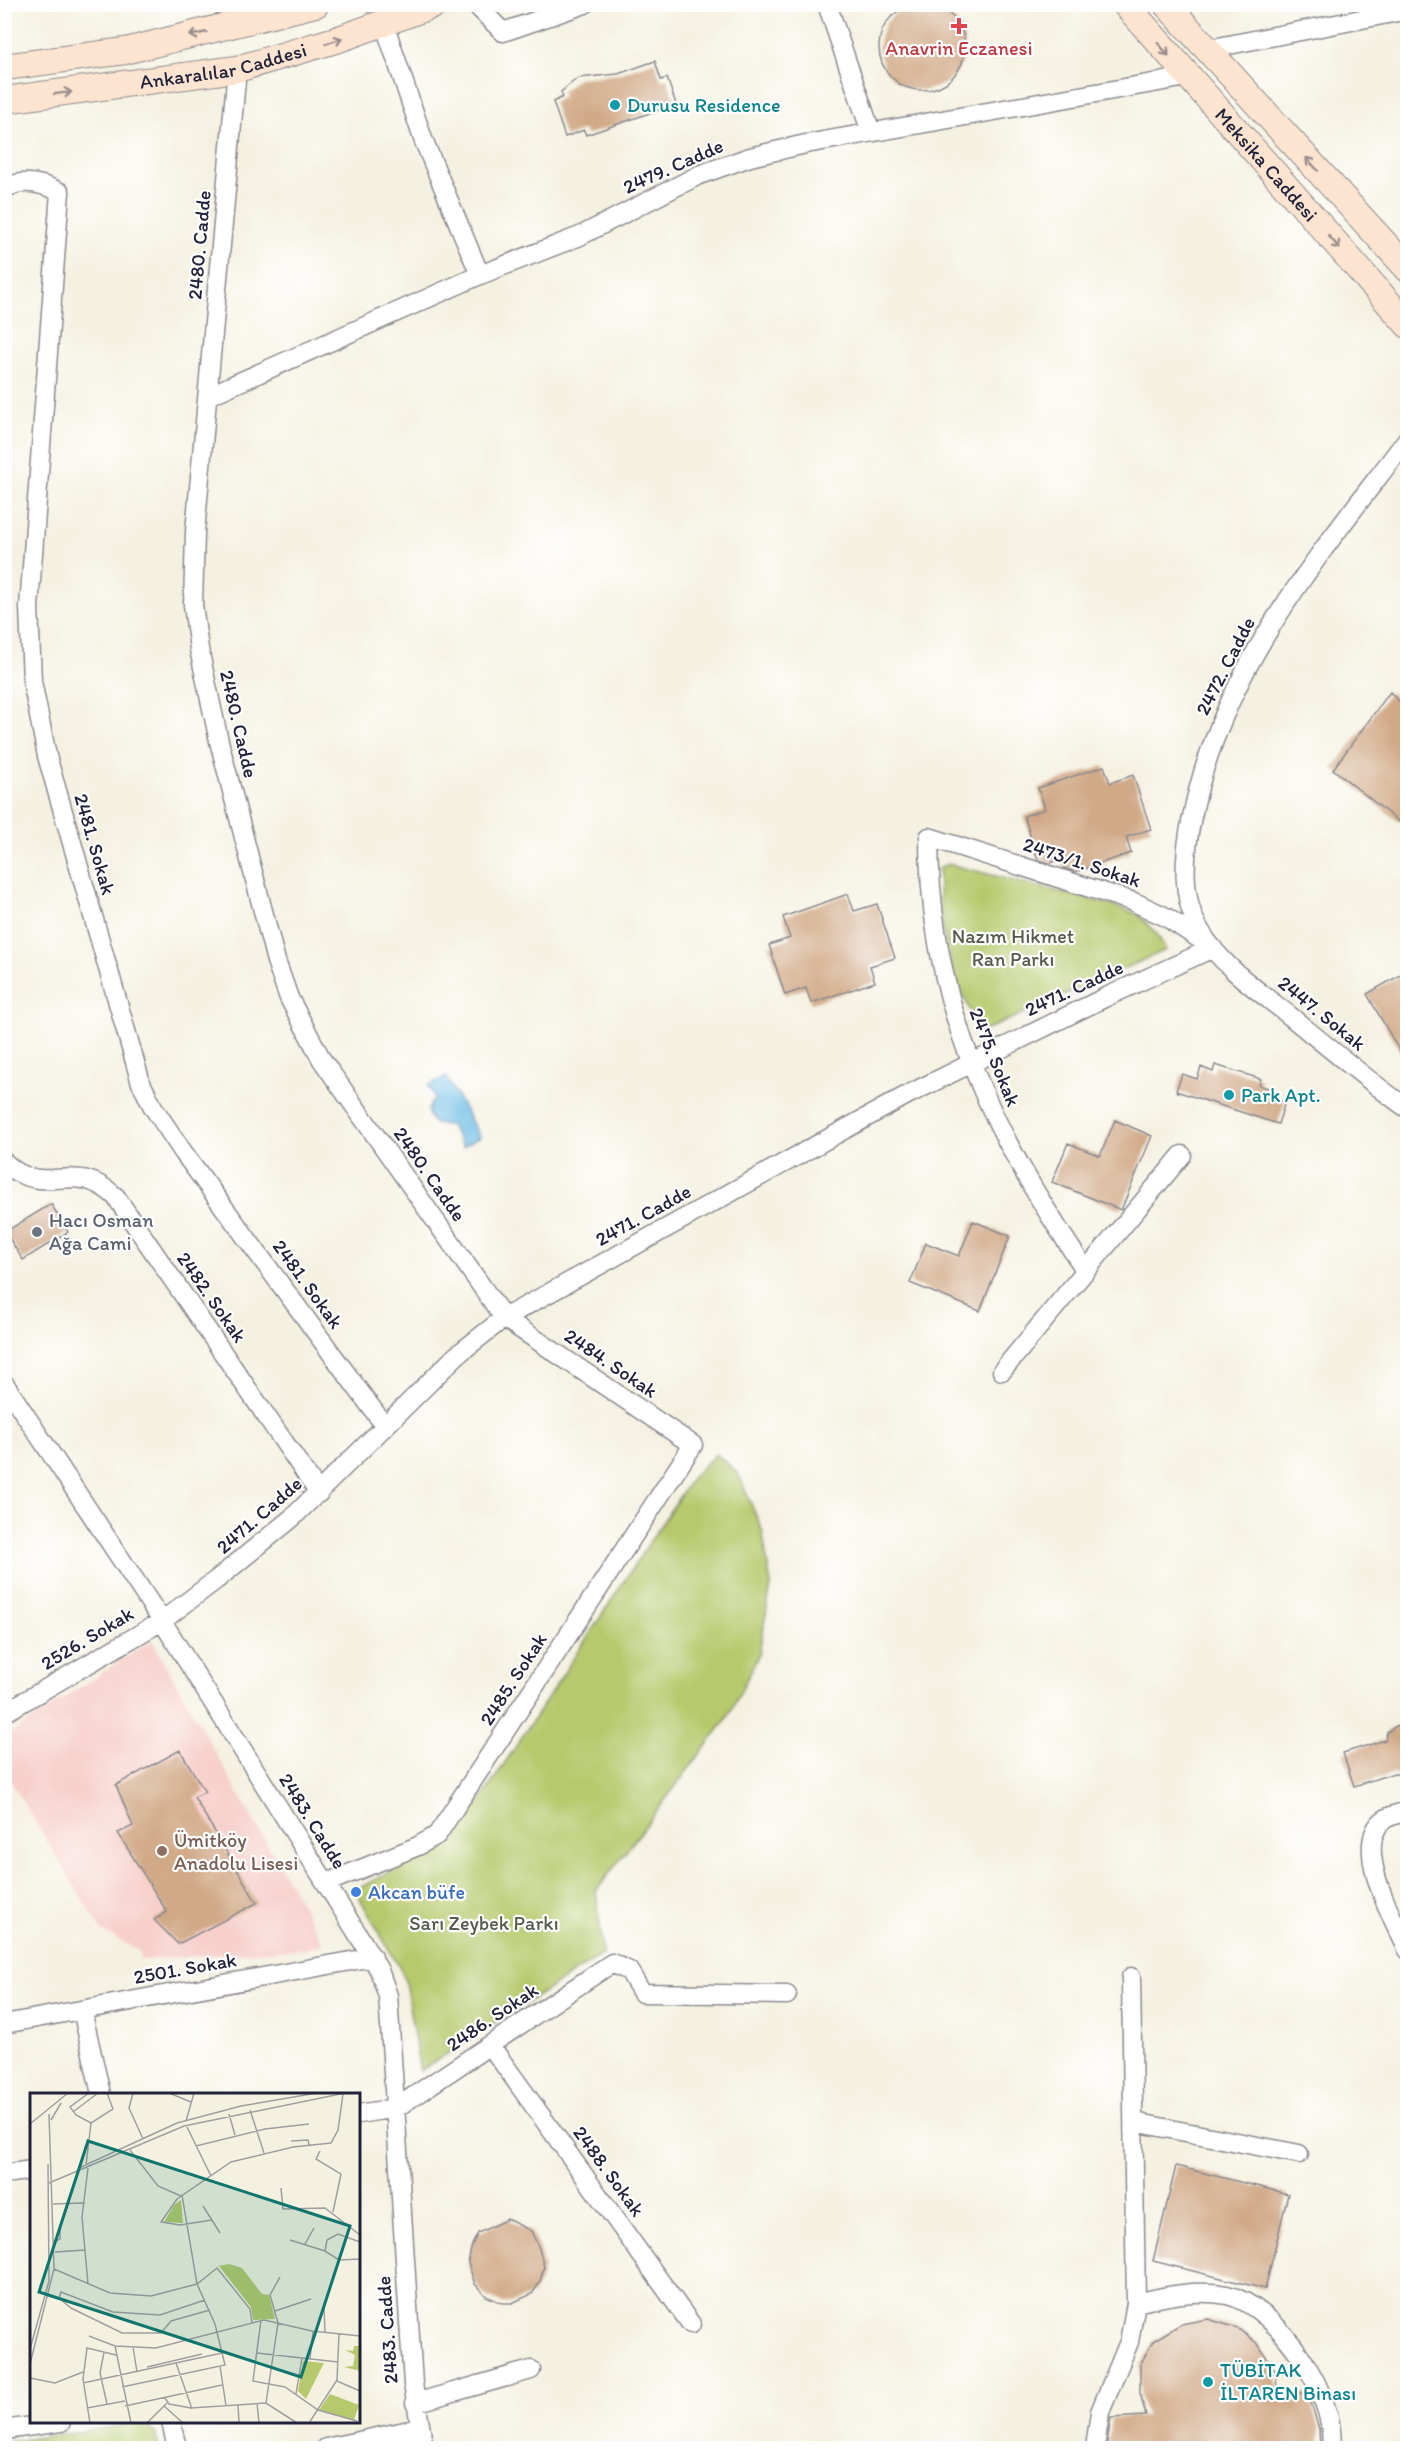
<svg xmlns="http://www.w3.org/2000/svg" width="1412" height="2453" font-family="Itim,sans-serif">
  <rect width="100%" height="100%" fill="#fff"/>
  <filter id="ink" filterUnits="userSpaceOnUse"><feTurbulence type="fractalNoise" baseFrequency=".0167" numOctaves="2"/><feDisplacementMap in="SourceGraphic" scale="12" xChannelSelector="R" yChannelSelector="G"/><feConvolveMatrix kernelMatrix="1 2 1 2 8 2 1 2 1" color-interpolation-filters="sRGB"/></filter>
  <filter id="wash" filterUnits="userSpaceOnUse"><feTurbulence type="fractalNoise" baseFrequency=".008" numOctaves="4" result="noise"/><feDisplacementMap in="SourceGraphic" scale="24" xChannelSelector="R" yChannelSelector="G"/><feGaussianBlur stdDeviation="1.35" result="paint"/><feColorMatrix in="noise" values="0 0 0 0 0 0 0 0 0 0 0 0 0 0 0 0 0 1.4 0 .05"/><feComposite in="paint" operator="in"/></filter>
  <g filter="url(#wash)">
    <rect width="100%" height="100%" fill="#f5f1e1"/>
    <!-- built -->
    <path fill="#f7d0cb" d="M152 1640 323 1943 305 1949 140 1960 139 1951 102 1931 5 1772V1737Z"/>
    <!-- green -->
    <path fill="#b6c96c" stroke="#6c7654" stroke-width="1.5" d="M948 864 1112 905 1139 915 1156 933 1166 950 981 1032C951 976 937 933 939 868Z
      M716 1454 738 1473 762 1530 771 1585 759 1654 728 1717 596 1891 603 1954 420 2071 404 1976 355 1890 457 1836 693 1476Z
      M141 2423 156 2434 159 2448H5V2442Z"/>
    <!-- water -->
    <path fill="#66b9e2" stroke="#446e8e" stroke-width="1.5" d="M446 1076 480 1137 463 1147 450 1125 435 1124C426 1117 426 1106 435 1098L428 1086Z"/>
    <g id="blocks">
      <!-- building -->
      <path fill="#d0a986" d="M365 4H386L387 6 368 12Z
        M879 47a43 43 0 1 1 86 0a43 43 0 1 1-86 0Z
        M655 61 661 80 667 78 676 104 586 135 584 130 565 137 553 102 563 97 561 92 569 85 578 78 618 74Z
        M1390 692 1407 709V811L1399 822 1333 769Z
        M1104 766 1110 783 1133 775 1151 829 1126 837 1131 853 1075 872 1064 868 1061 859 1050 863 1038 860 1024 816 1045 809 1038 788Z
        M848 894 854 911 877 904 895 958 870 966 875 982 811 1003 806 988 785 995 769 945 790 938 783 917Z
        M1407 971V1064L1367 994Z
        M1215 1065 1261 1079 1259 1085 1274 1090 1272 1098 1285 1102 1278 1124 1176 1091 1182 1074 1197 1079 1201 1067 1213 1072Z
        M1115 1120 1152 1136 1121 1210 1052 1182 1068 1143 1100 1156Z
        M51 1204 68 1232 23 1260 5 1232Z
        M973 1221 1010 1236 980 1311 910 1283 926 1243 959 1256Z
        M1407 1719V1779L1394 1773 1354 1786 1343 1753 1385 1740 1387 1732Z
        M180 1750 205 1792 194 1797 257 1903 178 1944 154 1920 167 1912 118 1833 133 1826 116 1785Z
        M1176 2166 1288 2194 1265 2289 1153 2261Z
        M507 2219 531 2231 539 2248 544 2267 540 2282 532 2294 512 2303H502L486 2296 475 2284 468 2263 472 2245 478 2233Z
        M1208 2319 1237 2328 1258 2344 1275 2370 1278 2394 1308 2393 1319 2429 1320 2448H1106L1111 2418 1146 2416 1140 2393V2365L1153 2341 1181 2324Z"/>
    </g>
  </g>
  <g filter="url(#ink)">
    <use href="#blocks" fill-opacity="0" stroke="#8c8a8e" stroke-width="1.5"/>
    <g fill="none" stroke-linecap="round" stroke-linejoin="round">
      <defs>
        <path id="street" d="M475 4 503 32 585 4
          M827 4 871 132
          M384 23 423 139 480 275
          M1208 49 1408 10
          M237 69 195 532 193 605 199 649 219 741 276 961 289 998 322 1060 504 1318 693 1445 437 1835 418 1846 326 1883
          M4 190C20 177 44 184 60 192L29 607 32 681 47 756 141 1083 153 1107 183 1152 385 1426
          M208 396 480 275 580 236 699 175 750 157 806 144 1187 77
          M1408 438C1318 557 1222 667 1192 817 1184 855 1180 898 1201 932 1222 967 1259 991 1290 1016 1329 1048 1367 1080 1408 1109
          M4 1162C9 1166 14 1171 19 1173 53 1191 77 1161 116 1197L319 1493
          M1086 1271C993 1133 929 1008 929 837L1134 902 1166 917 1204 942
          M1002 1371 1182 1155
          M4 1383 162 1621 362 1941 379 1970 388 1996 413 2384 424 2448
          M4 1713 162 1621 216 1580 292 1518 457 1355 504 1318 907 1095 1104 998 1213 948
          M1408 1811C1401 1813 1391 1815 1385 1819 1350 1844 1394 1921 1408 1950
          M82 2010 101 2094
          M4 2024 373 1957
          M490 2045 691 2324
          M358 2114 396 2108 612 1963 629 1971 642 1993 787 1995
          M1134 2122 1299 2154
          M4 2174 32 2170
          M1136 2303C1165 2296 1197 2289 1227 2295 1278 2306 1338 2398 1331 2448
          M415 2403 531 2370
          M171 2422 177 2448
          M4 2430 61 2422
          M326 2448 419 2428
          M1095 2448 1100 2412 1129 2342 1136 2303 1131 1977"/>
        <g id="secondary">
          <path id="s1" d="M1125 4 1408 325"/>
          <path d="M1166 4 1408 269"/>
          <path d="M4 67 125 51 316 4"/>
          <path id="s2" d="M4 100 237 69 339 39 436 4"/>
        </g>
      </defs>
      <!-- street casing -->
      <use href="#street" stroke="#8c8a8e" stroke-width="21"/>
      <!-- secondary casing -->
      <use href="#secondary" stroke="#8c8a8e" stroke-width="28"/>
      <!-- street -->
      <use href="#street" stroke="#fff" stroke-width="18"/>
      <!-- secondary -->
      <use href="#secondary" stroke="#fde4d0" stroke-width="26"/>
    </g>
    <!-- one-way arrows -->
    <defs><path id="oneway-shaft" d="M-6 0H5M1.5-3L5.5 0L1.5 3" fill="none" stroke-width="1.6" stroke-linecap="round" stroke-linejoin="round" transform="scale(1.5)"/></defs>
    <g stroke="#9a8d8d">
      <use href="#oneway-shaft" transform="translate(198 34) rotate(167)"/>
      <use href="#oneway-shaft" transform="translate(334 41) rotate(-18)"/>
      <use href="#oneway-shaft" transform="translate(1163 49) rotate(49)"/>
      <use href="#oneway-shaft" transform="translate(63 93) rotate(-7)"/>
      <use href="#oneway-shaft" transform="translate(1312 164) rotate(-132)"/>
      <use href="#oneway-shaft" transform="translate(1334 242) rotate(49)"/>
    </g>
  </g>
  <!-- markers -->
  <path fill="#e0444e" stroke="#fff" stroke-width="2" d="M956 17h6v6h6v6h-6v6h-6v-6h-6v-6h6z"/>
  <g fill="#0f9aa8" stroke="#fff" stroke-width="2">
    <circle cx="615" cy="105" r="6"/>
    <circle cx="1229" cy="1095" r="6"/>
    <circle cx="1208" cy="2382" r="6"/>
  </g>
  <circle fill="#6b7280" stroke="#fff" stroke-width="2" cx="37" cy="1232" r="6"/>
  <circle fill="#8d6e63" stroke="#fff" stroke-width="2" cx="162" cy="1851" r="6"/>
  <circle fill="#3f7fe0" stroke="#fff" stroke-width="2" cx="356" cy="1892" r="6"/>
  <g text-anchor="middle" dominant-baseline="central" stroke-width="4.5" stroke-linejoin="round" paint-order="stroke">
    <!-- health labels -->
    <g font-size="20" fill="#be3a42" stroke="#fff">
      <text x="959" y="48">Anavrin Eczanesi</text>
    </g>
    <!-- street labels -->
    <g font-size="20" fill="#22223b" stroke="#fff">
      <text stroke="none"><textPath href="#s2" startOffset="222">Ankaralılar Caddesi</textPath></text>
      <text stroke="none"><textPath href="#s1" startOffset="214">Meksika Caddesi</textPath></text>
      <text transform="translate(673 166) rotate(-24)">2479. Cadde</text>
      <text transform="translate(199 245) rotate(-85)">2480. Cadde</text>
      <text transform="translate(1225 666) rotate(-63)">2472. Cadde</text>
      <text transform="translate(239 724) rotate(77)">2480. Cadde</text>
      <text transform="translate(95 844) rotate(74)">2481. Sokak</text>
      <text transform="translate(1082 862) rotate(18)">2473/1. Sokak</text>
      <text transform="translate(1074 988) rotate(-25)">2471. Cadde</text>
      <text transform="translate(1322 1013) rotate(39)">2447. Sokak</text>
      <text transform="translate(995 1057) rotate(68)">2475. Sokak</text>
      <text transform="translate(430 1174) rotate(55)">2480. Cadde</text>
      <text transform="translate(643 1215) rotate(-29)">2471. Cadde</text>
      <text transform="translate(308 1284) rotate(54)">2481. Sokak</text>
      <text transform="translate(212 1297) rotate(55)">2482. Sokak</text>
      <text transform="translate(611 1363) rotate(34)">2484. Sokak</text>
      <text transform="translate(259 1515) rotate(-41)">2471. Cadde</text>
      <text transform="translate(87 1638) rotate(-31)">2526. Sokak</text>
      <text transform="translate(513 1679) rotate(-57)">2485. Sokak</text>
      <text transform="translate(313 1821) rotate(58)">2483. Cadde</text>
      <text transform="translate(185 1968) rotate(-10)">2501. Sokak</text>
      <text transform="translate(492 2017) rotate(-34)">2486. Sokak</text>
      <text transform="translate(609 2171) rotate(54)">2488. Sokak</text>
      <text transform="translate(387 2330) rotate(-94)">2483. Cadde</text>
    </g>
    <!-- culture labels -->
    <g font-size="20" fill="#0d838f" stroke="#fff" text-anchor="start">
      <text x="627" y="105">Durusu Residence</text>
      <text x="1241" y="1095">Park Apt.</text>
      <text x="1220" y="2370">TÜBİTAK<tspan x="1220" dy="23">İLTAREN Binası</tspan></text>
    </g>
    <!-- park labels -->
    <g font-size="20" fill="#565c4c" stroke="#fff">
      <text x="1013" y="936">Nazım Hikmet<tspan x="1013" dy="23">Ran Parkı</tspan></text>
      <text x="484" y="1923">Sarı Zeybek Parkı</text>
    </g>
    <!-- worship labels -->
    <g font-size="20" fill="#5b616d" stroke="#fff" text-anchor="start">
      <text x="49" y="1220">Hacı Osman<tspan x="49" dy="23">Ağa Cami</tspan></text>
    </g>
    <!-- education labels -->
    <g font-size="20" fill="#785e54" stroke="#fff" text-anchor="start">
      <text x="174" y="1840">Ümitköy<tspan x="174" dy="23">Anadolu Lisesi</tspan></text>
    </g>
    <!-- shop labels -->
    <g font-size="20" fill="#366cbe" stroke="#fff" text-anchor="start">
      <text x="368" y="1892">Akcan büfe</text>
    </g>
  </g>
  <!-- overview -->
  <g transform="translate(30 2093)">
    <rect width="330" height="330" fill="#f5f1e1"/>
    <path d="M151 107 153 130 134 129 144 112ZM199 171 212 175 232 201 239 202 245 226 223 227 221 214 189 173ZM324 253H330V278L314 274 323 273 325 262 315 257 323 258ZM273 268 294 270 276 306 268 298ZM300 301 329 312 324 327 289 317Z" fill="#b6c96c"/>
    <path fill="none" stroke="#a19e9f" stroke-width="1.5" d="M59 0 40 14 46 22 61 30M103 0 99 15 113 46M139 0 161 9M220 17 234 60M43 19 68 0M199 21 205 42M21 27 31 10M156 28 164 0M0 31 38 0M157 34 181 83M261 48 278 47 279 52M166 53 235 36 279 31M100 57 128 93 151 103M290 58 286 66 311 81 303 119M56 72 61 30 83 16 77 0M49 75 147 30 211 13 287 0M58 75 52 124 58 191M19 90 154 33 315 0M251 95 253 116 295 115 330 142M23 111 53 110M173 113 190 140M182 127 150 132 131 129 147 106 201 69 263 54 301 50 308 37 313 1M260 147 295 158 309 167 330 166M24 149 30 146V132M275 151 284 135M295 158 297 147 308 141 330 149M25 159 55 157M24 176 80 200 121 203 167 191 187 175 220 216 222 230M175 207 130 222 83 219 31 199 29 205 41 215 92 240H131L141 228 180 217M294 213 295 240M245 218 281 206M231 227 223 288 255 294 288 317 327 328M59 243 85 253 126 255 234 227 282 238 330 243M85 253 101 330M103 254 107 279M0 256 19 188 18 71M74 259 70 280 77 311M227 260 308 269M280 266 283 239M146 270 162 316M0 271 24 176 19 21M190 273 196 313M117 274 172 261M0 285 25 290 53 279M307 288 330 298M53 290 192 260M92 294 195 272 185 231 167 191 152 102M266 301 272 265M134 304 139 311 161 315 236 310 267 330M227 310 229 330M236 310 248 230 240 202 250 184M208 312 209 330M95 313 192 292M134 313 153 330M57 315 95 308M60 330 53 286 57 255 86 262M117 330 137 310M279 330 307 287 309 241"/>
    <path fill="#0f766e" fill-opacity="0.15" stroke="#0f766e" stroke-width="3" d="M58 48 320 133 271 284 9 199Z"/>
    <rect width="330" height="330" fill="none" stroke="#22223b" stroke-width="3"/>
  </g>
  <!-- margin -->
  <rect width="1412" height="2453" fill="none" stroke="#fff" stroke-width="24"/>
</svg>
